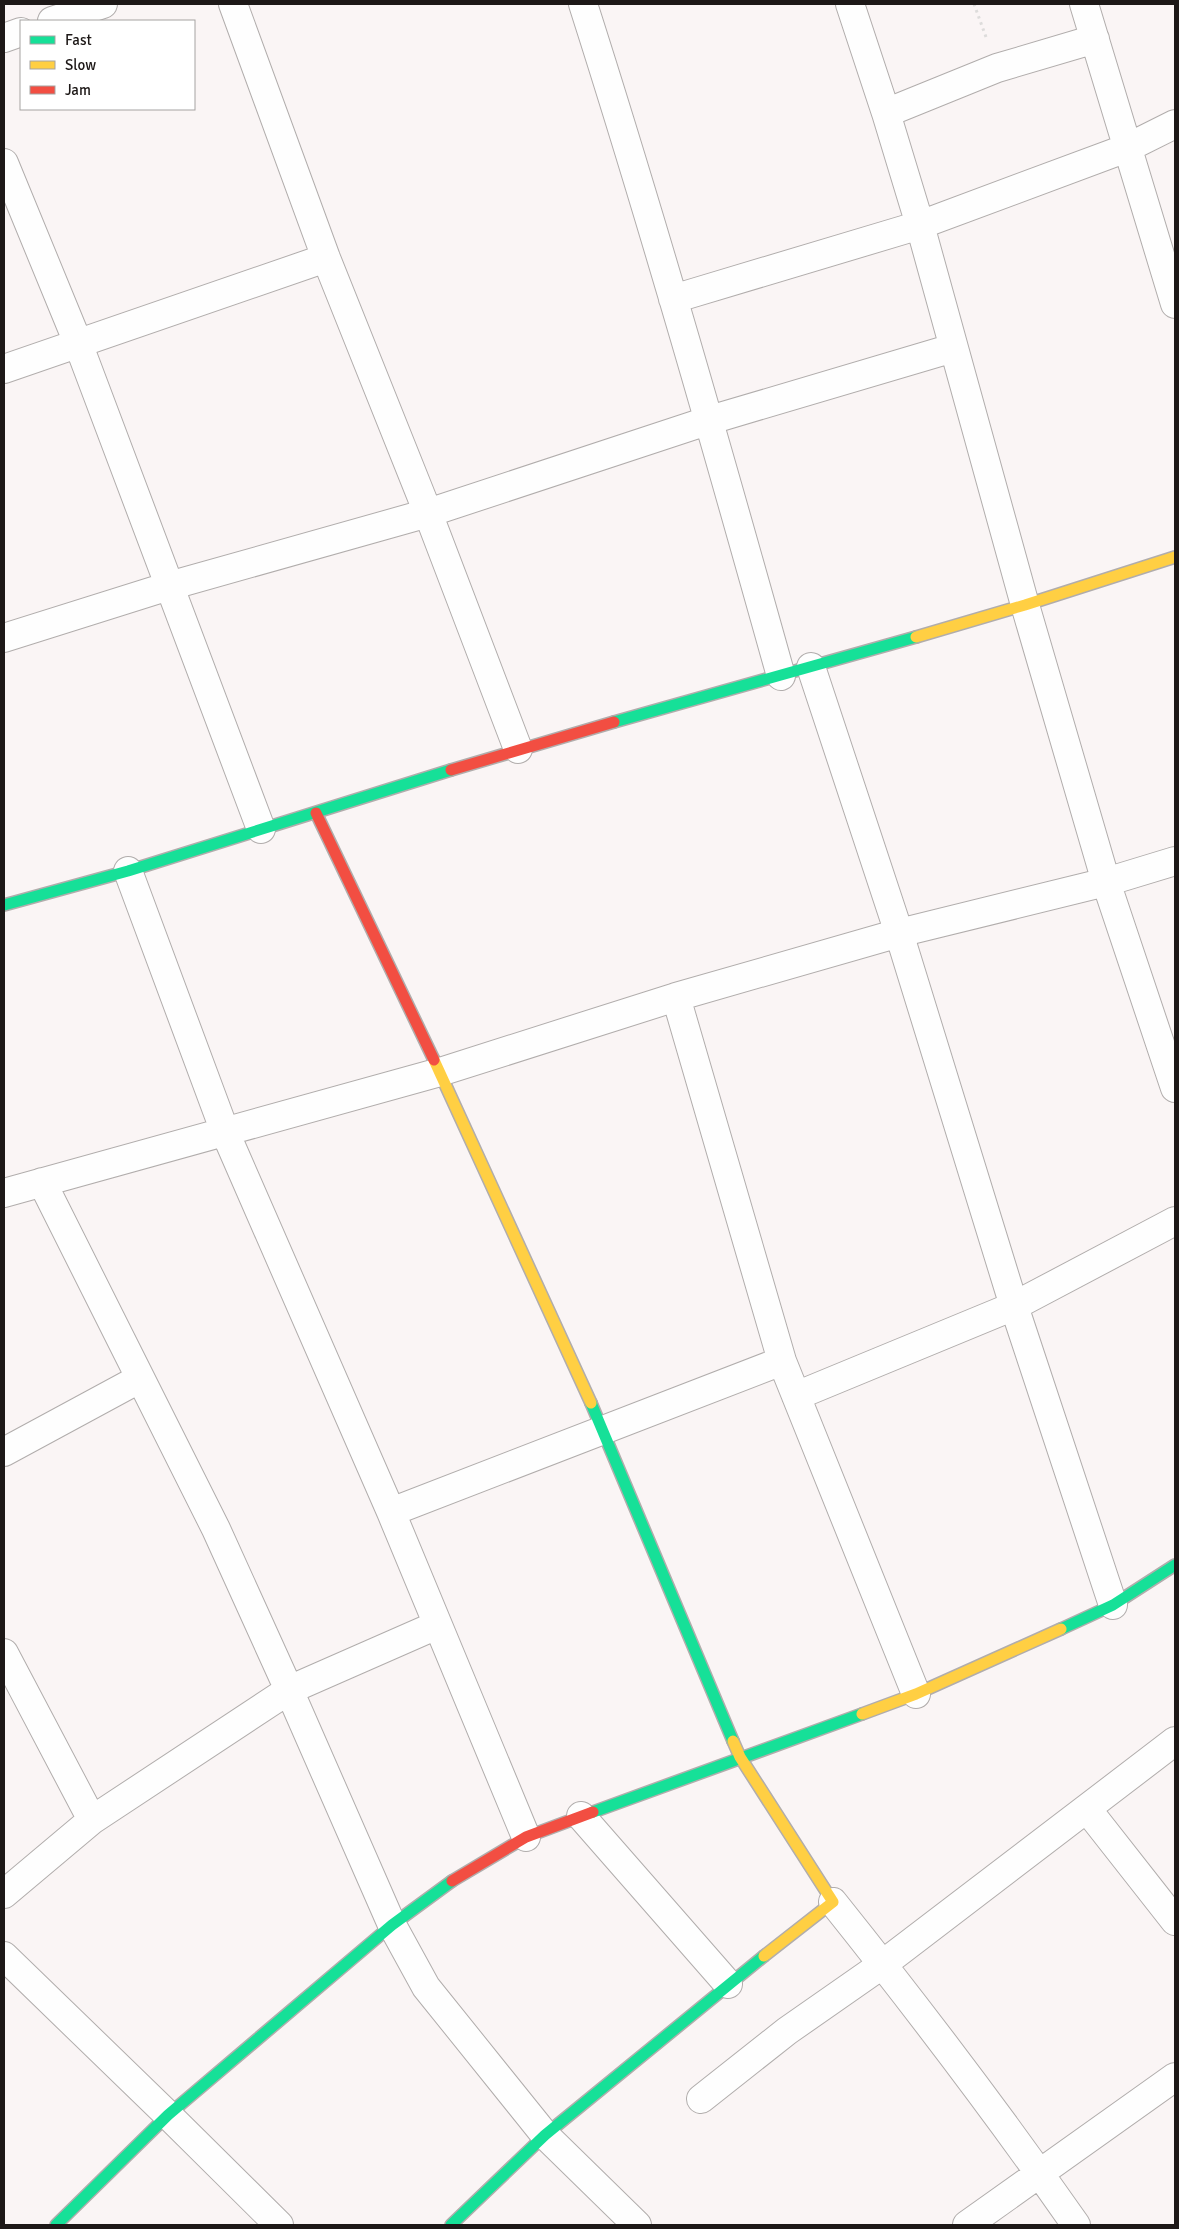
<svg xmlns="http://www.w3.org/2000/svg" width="1179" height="2229" font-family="Signika,sans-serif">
  <rect width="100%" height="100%" fill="#faf5f5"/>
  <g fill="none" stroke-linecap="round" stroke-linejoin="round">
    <defs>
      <path id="street" d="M233 4 326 258 428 513 518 749
        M583 4C654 226 718 451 781 676
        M850 4 886 113 920 225 1025 605 1106 882 1175 1088
        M1084 4 1175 304
        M52 21 103 4
        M4 38 21 32
        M886 113 997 68 1095 39
        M4 163 78 343 261 829
        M673 299 920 225 1127 148 1175 124
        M4 369 326 258
        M4 638 169 586 428 513 710 420 953 348
        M811 667 899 933 1014 1306 1113 1605
        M128 871 225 1132 391 1512 526 1837
        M676 997 782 1361 916 1694
        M42 1182 216 1529 289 1690 392 1925 426 1987 545 2135 637 2225
        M4 1193 440 1072 676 997 899 933 1106 882 1175 861
        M796 1396 1014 1306 1175 1221
        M4 1452 139 1379
        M391 1512 782 1361
        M4 1653 92 1820
        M1087 1809 1175 1921
        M581 1816 728 1984
        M4 1894 92 1820 289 1690 437 1625
        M833 1902C917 2007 999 2115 1076 2225
        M4 1956 168 2115 279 2225
        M701 2099 787 2031 883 1964 1175 1741
        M967 2225 1175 2077"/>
      <path id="fast" d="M614 722 916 637
        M4 905 128 871 451 770
        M591 1403 733 1741
        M1061 1629 1113 1605 1175 1565
        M593 1812 862 1714
        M56 2225 168 2115 392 1925 452 1881
        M451 2225 545 2135 764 1956"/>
      <path id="slow" d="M916 637 1025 605 1175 557
        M434 1060 591 1403
        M862 1714 916 1694 1061 1629
        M733 1741 740 1757 833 1902 764 1956"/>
      <path id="jam" d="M451 770 614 722
        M316 813 434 1060
        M452 1881 526 1837 593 1812"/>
    </defs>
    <!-- street casing -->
    <use href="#street" stroke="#b1adac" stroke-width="30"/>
    <!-- fast casing -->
    <use href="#fast" stroke="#b1adac" stroke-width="14"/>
    <!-- slow casing -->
    <use href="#slow" stroke="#b1adac" stroke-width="14"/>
    <!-- jam casing -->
    <use href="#jam" stroke="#b1adac" stroke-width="14"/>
    <!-- path -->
    <path stroke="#dddcdb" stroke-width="3" stroke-dasharray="2.5 4" stroke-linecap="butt" d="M974 4 986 37"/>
    <!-- street -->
    <use href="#street" stroke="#fefefe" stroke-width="28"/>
    <!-- fast -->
    <use href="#fast" stroke="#16e098" stroke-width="11"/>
    <!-- slow -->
    <use href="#slow" stroke="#ffcf43" stroke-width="11"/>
    <!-- jam -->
    <use href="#jam" stroke="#f24e42" stroke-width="11"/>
  </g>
  <!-- border -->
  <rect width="1179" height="2229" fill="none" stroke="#1d1817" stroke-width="10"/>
  <!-- legend -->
  <rect x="20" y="20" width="175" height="90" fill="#ffffff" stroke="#a5a3a2"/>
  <rect x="30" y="36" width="25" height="8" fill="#16e098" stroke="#a5a3a2"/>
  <text x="65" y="45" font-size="15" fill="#1d1817">Fast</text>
  <rect x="30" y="61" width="25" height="8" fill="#ffcf43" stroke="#a5a3a2"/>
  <text x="65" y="70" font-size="15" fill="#1d1817">Slow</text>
  <rect x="30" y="86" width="25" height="8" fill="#f24e42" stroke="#a5a3a2"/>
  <text x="65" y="95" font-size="15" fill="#1d1817">Jam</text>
</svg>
